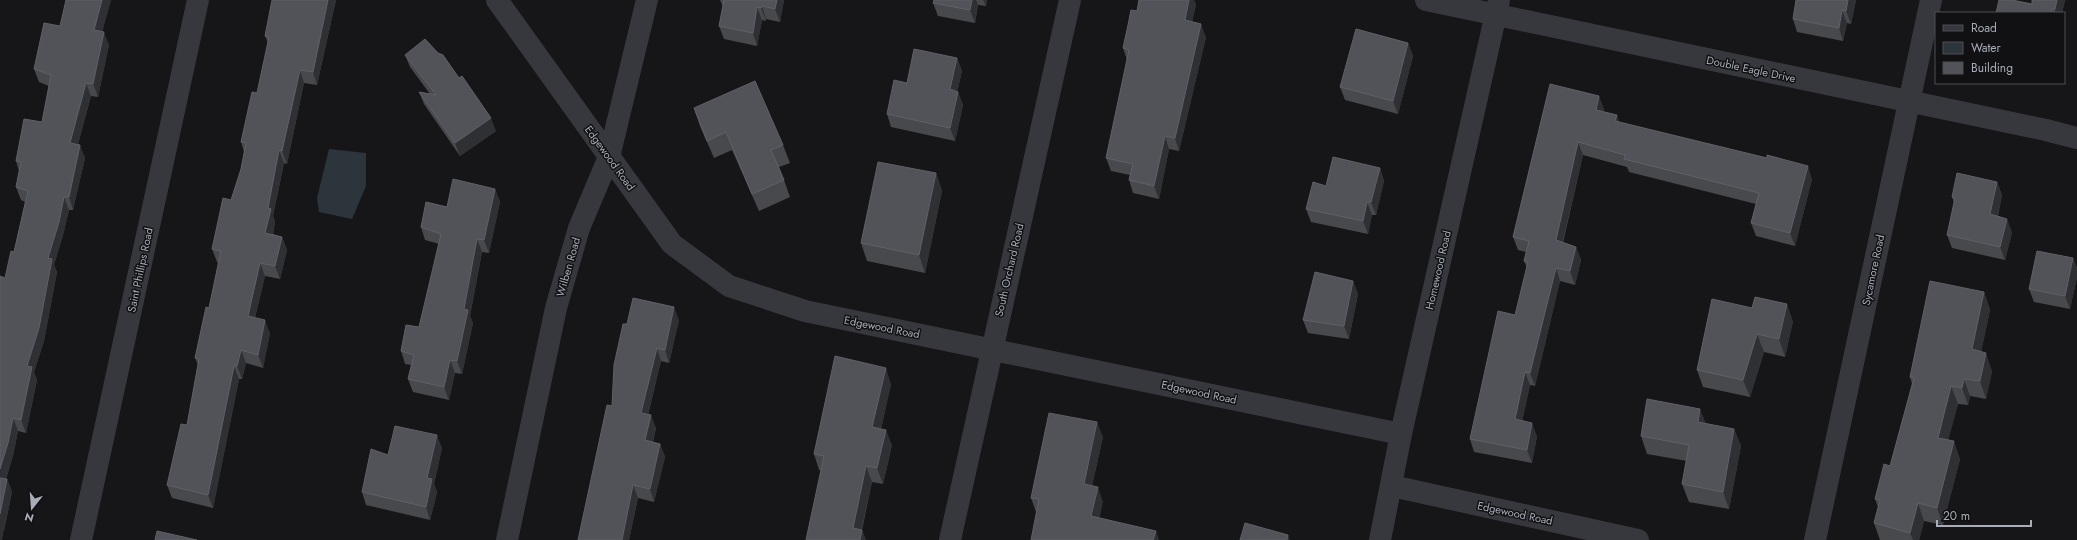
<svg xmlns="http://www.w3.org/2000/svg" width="2077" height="540" font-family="Jost,sans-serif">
  <rect width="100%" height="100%" fill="#161618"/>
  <!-- water -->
  <path fill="#2c353c" d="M329 149 366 153V186L352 219 319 212 317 198Z"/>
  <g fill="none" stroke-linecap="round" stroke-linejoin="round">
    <!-- minor -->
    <path stroke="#37383d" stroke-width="22" d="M497 0 672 244 729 286 805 311 1401 434
      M1426 0 2046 130 2077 138
      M1392 486 1638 540
      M81 540 198 0
      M507 540 556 308 579 228 609 157 647 0
      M950 540 1070 0
      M1380 540 1401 434 1499 0
      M1815 540 1931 0"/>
  </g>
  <!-- wall -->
  <path fill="#47494d" d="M111 0 102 32 109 45 98 97 91 96 78 144 85 158 73 210H69L63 235 54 265 57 272 44 341 34 372 37 380 26 433 18 431 13 456 6 479H7L12 492 4 531 5 278 14 252 25 202 21 200 16 187 19 171 16 161 42 122 49 86 39 82 34 69 60 26Z
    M336 0 317 85 304 83 287 164 284 163 273 216 275 222 273 234 282 237 287 250 280 279 265 276 255 318 270 333 263 368 246 363 242 379H239L213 508 172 498 167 485 187 425 198 365 195 358 209 308 218 263 217 262 212 249 231 200 241 169 244 152 241 142 257 93 268 43 265 36Z
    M720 0H784L780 22 766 19V21L762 20 757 46 724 39 719 26 723 7Z
    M934 0H987L986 6 978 5 975 23 938 16 933 3Z
    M1856 0 1851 24 1847 23 1843 41 1797 32 1793 19Z
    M2065 0 2062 13H1996Z
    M1196 4 1192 22 1206 37 1179 151 1169 149 1159 199 1133 193 1129 180 1130 175 1111 171 1106 158 1127 60 1123 48 1137 11Z
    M1408 43 1413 56 1398 114 1345 100 1340 87Z
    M405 55 496 131 460 156 424 104 419 92 430 94 410 67Z
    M957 58 962 71 957 92H958L963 105 955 141 891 127 887 114 907 83Z
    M1550 84 1604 109 1603 112 1620 122 1812 179 1795 246 1756 236 1751 223 1756 204 1629 172 1627 167 1583 155 1563 243 1576 247 1581 260 1575 285 1560 281 1535 386 1530 385 1522 421 1537 436 1532 463 1474 452 1470 439 1515 315 1527 268 1524 261 1526 252 1518 250 1513 237Z
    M694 108 783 145 790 163 779 167 784 180 790 197 759 211 732 150 714 158 700 126Z
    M1380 168 1384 181 1376 215H1372L1368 234 1311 222 1306 209 1326 186Z
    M936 173 942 191 925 273 867 261 861 243Z
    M1997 182 2002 195 1998 216 2012 232 2005 260 1952 248 1947 235 1954 203 1952 197Z
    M495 189 500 202 489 253 482 252 470 316 473 323 462 374 455 373 449 400 413 392 408 379 411 365 405 364 401 351 419 327 439 244 425 240 421 227 447 207Z
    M2073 258 2077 268V277L2070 309 2034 302 2029 289Z
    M1353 281 1358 294 1349 339 1308 333 1303 320Z
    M1984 292 1990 310 1981 352 1992 371 1986 399 1970 396 1968 405 1958 404 1948 440 1960 459 1943 525 1924 521 1919 540H1880L1874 523 1878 507 1875 499 1890 466 1912 384 1910 377Z
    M1712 299 1793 321 1785 357 1764 352 1750 397 1703 387 1697 370Z
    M679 320 669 363 661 361 648 415 656 428 653 442 660 444 665 457 654 502 638 498 629 540H578L612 406 627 324Z
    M891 384 881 429 892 445 883 484 872 482 862 530 866 540H806L821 470H819L814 454Z
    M1706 424 1734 429 1741 446 1729 509 1689 502 1682 484 1687 461 1647 454 1641 436Z
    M1103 437 1092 486 1103 502 1036 512 1031 498Z
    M442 448 434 484 437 492 430 520 366 505 362 492 388 455Z"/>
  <!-- shaded-wall -->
  <path fill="#2f3033" d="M102 0H111L99 43 94 30Z
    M328 0H336L317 85 313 72Z
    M777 0H784L780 22 775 9Z
    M972 0H976L978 5 975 23 970 10Z
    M983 0H987L986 6Z
    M1189 0H1194L1196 4 1190 33 1185 20Z
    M1848 0H1856L1851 24 1846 11Z
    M2057 0H2065L2062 13H2056L2055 9Z
    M762 6 766 19V21L761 8Z
    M757 7 762 20 757 46 753 33Z
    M1842 10 1847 23 1843 41 1839 28Z
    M1201 24 1206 37 1179 151 1175 138Z
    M104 32 109 45 98 97 93 84Z
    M1408 43 1413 56 1398 114 1393 101Z
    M957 58 962 71 955 102 950 89Z
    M300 70 304 83 287 164 282 151Z
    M86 83 91 96 75 156 70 143Z
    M958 92 963 105 955 141 950 128Z
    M1599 96 1604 109 1600 123 1596 110Z
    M1617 115 1622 128 1615 121Z
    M491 118 496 131 460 156 455 143Z
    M1165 136 1169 149 1159 199 1154 186Z
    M1578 142 1583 155 1560 253 1556 240Z
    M80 145 85 158 73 210 69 197Z
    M279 150 284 163 273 216 275 222 270 246 265 233 268 208Z
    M1808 166 1812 179 1795 246 1790 233Z
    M1380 168 1384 181 1376 215 1371 202Z
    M936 173 942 191 925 273 919 255Z
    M1997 182 2002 195 1995 227 1990 214Z
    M495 189 500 202 489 253 484 240Z
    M64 197 69 210 63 235 54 265 57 272 44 341 34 372 37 380 26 433 21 420 27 366 48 258Z
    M1367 202 1372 215 1368 234 1363 221Z
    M2007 219 2012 232 2005 260 2000 247Z
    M282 237 287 250 280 279 275 266Z
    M477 239 482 252 470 316 473 323 462 374 457 361 464 309Z
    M1576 247 1581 260 1575 285 1570 271Z
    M2073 258 2077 268V277L2070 309 2065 296Z
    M260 263 265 276 252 329 248 316Z
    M1556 268 1560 281 1535 386 1530 373Z
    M1353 281 1358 294 1349 339 1344 326Z
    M1984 292 1990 310 1978 366 1972 349Z
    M1787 304 1793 321 1785 357 1779 339Z
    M674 307 679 320 669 363 665 350Z
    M265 320 270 333 263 368 258 355Z
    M1757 334 1764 352 1750 397 1743 380Z
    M657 348 661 361 645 426 641 413Z
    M241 350 246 363 242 379 237 366Z
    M1986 353 1992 371 1986 399 1980 381Z
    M450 360 455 373 449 400 444 387Z
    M234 366 239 379 213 508 208 495Z
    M886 368 891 384 878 443 872 427Z
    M1525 372 1530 385 1520 432 1515 419Z
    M1964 379 1970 396 1968 405 1962 388Z
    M1951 386 1958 404 1944 455 1938 438Z
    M1700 409 1707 426 1698 422Z
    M651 415 656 428 650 453 645 440Z
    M13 418 18 431 13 456 2 490 0 484V469Z
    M1097 422 1103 437 1089 499 1084 484Z
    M1532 423 1537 436 1532 463 1527 450Z
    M1734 429 1741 446 1729 509 1723 492Z
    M886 430 892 445 883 484 877 468Z
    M437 435 442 448 434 484 437 492 430 520 426 507 427 478Z
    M1954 441 1960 459 1943 525 1937 508Z
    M660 444 665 457 654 502 650 489Z
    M866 466 872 482 859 540 853 528Z
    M7 479 12 492 2 540H0V514Z
    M633 485 638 498 629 540H622Z
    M1098 487 1103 502 1097 530 1091 516Z
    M1918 503 1924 521 1919 540H1913L1910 533Z
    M862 530 866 540H860Z
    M1156 531 1159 540H1153Z
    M1288 535 1290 540H1287Z"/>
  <!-- building -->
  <path fill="#525359" stroke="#5f6168" d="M66 0H102L94 30 104 32 93 84 86 83 70 143 80 145 69 197H64L59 222 48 258 52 259 39 328 27 366 32 367 21 420 13 418 8 443 0 469V276L5 278 11 251 14 252 28 191 16 187 21 162 16 161 24 119 42 122 51 75 34 69 44 23 60 26Z
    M272 0H328L313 72 300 70 282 151 279 150 268 208 271 209 265 233 282 237 275 266 260 263 248 316 265 320 258 355 241 350 237 366H234L208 495 167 485 181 424 187 425 199 359 195 358 206 307 209 308 221 251 212 249 223 198 231 200 241 169 246 143 241 142 252 92 257 93 269 37 265 36Z
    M724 0H777L775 9 762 6 761 8 757 7 753 33 719 26Z
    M934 0H972L970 10 933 3Z
    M1139 0H1189L1185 20 1201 24 1175 138 1165 136 1154 186 1129 180 1133 164 1106 158 1129 50 1123 48 1128 25 1131 10 1137 11Z
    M1796 0H1848L1846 11 1842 10 1839 28 1793 19Z
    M1999 0H2012L2032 4V0H2057L2055 9H2052L2051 13H1996Z
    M1356 29 1408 43 1393 101 1340 87Z
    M425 39 438 53 443 55 459 78 462 76 491 118 455 143 419 92 436 95 405 55Z
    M914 49 957 58 950 89 958 92 950 128 887 114 894 80 907 83Z
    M755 81 783 145 771 150 784 180 752 194 726 132 707 141 694 108Z
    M1550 84 1599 96 1596 110 1617 115 1615 121 1767 158V155L1808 166 1790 233 1751 223 1759 193 1624 159 1625 155 1578 142 1556 240 1576 247 1570 271 1556 268 1530 373 1525 372 1515 419 1532 423 1527 450 1470 439 1498 311 1515 315 1528 262 1524 261 1529 241 1513 237Z
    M1333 157 1380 168 1371 202H1367L1363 221 1306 209 1313 182 1326 186Z
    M878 162 936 173 919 255 861 243Z
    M1957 173 1997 182 1990 214 2007 219 2000 247 1947 235 1955 198 1952 197Z
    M453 179 495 189 484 240 477 239 464 309 468 310 457 361 450 360 444 387 408 379 414 355 401 351 406 325 419 327 441 234 421 227 426 202 447 207Z
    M2037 251 2073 258 2065 296 2029 289Z
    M1315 272 1353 281 1344 326 1303 320Z
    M1930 281 1984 292 1972 349 1986 353 1980 381 1964 379 1962 388 1951 386 1938 438 1954 441 1937 508 1918 503 1910 533 1874 523 1880 500 1875 499 1884 464 1890 466 1914 378 1910 377Z
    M1755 297 1787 304 1779 339 1757 334 1743 380 1697 370 1712 299 1752 308Z
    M633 298 674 307 665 350 657 348 641 413 651 415 645 440 660 444 650 489 633 485 622 540H578L607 405 612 406 614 365 623 324H627Z
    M835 356 886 368 872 427 886 430 877 468 866 466 853 528 862 530 860 540H806L824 456 814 454Z
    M1647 399 1700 409 1698 422 1734 429 1723 492 1682 484 1689 445 1641 436Z
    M1049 413 1097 422 1084 484 1098 487 1091 516 1156 531 1153 540H1031L1039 499 1031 498Z
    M395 426 437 435 427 478 432 479 426 507 362 492 371 449 388 455Z
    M0 478 7 479 0 514Z
    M1245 523 1288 535 1287 540H1240Z
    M157 531 197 540H155Z"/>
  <g text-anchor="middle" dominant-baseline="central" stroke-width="3" stroke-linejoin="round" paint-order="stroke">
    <!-- street labels -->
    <g font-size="11" fill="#a8adb8" stroke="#111113">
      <text transform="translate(1751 69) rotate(12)">Double Eagle Drive</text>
      <text transform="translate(610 158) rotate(54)">Edgewood Road</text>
      <text transform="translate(568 267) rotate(-74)">Wilben Road</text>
      <text transform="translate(140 270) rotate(-78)">Saint Phillips Road</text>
      <text transform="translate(1009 270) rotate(-77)">South Orchard Road</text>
      <text transform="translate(1438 270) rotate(-77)">Homewood Road</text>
      <text transform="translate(1873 270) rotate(-78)">Sycamore Road</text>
      <text transform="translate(882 327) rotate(11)">Edgewood Road</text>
      <text transform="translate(1199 392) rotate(12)">Edgewood Road</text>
      <text transform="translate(1515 513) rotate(12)">Edgewood Road</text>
    </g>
  </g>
  <!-- legend -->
  <rect x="1935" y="12" width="130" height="72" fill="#111113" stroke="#4d4f55"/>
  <rect x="1943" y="25" width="20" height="6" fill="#37383d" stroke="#4d4f55"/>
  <text x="1971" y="32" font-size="12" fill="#a8adb8">Road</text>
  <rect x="1943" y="42" width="20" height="12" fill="#2c353c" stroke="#4d4f55"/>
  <text x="1971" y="52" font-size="12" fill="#a8adb8">Water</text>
  <rect x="1943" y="62" width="20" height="12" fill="#525359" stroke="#4d4f55"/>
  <text x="1971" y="72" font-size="12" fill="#a8adb8">Building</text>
  <!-- north arrow -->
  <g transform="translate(32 508) rotate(197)" stroke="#111113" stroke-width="3" paint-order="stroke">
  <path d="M0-3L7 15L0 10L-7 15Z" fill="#a8adb8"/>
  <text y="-6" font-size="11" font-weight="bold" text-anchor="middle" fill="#a8adb8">N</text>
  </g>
  <!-- scale -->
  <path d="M1937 520v6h94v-6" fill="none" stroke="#a8adb8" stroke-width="2"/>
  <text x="1943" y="520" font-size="12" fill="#a8adb8" stroke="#111113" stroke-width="3" paint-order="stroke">20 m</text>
</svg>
